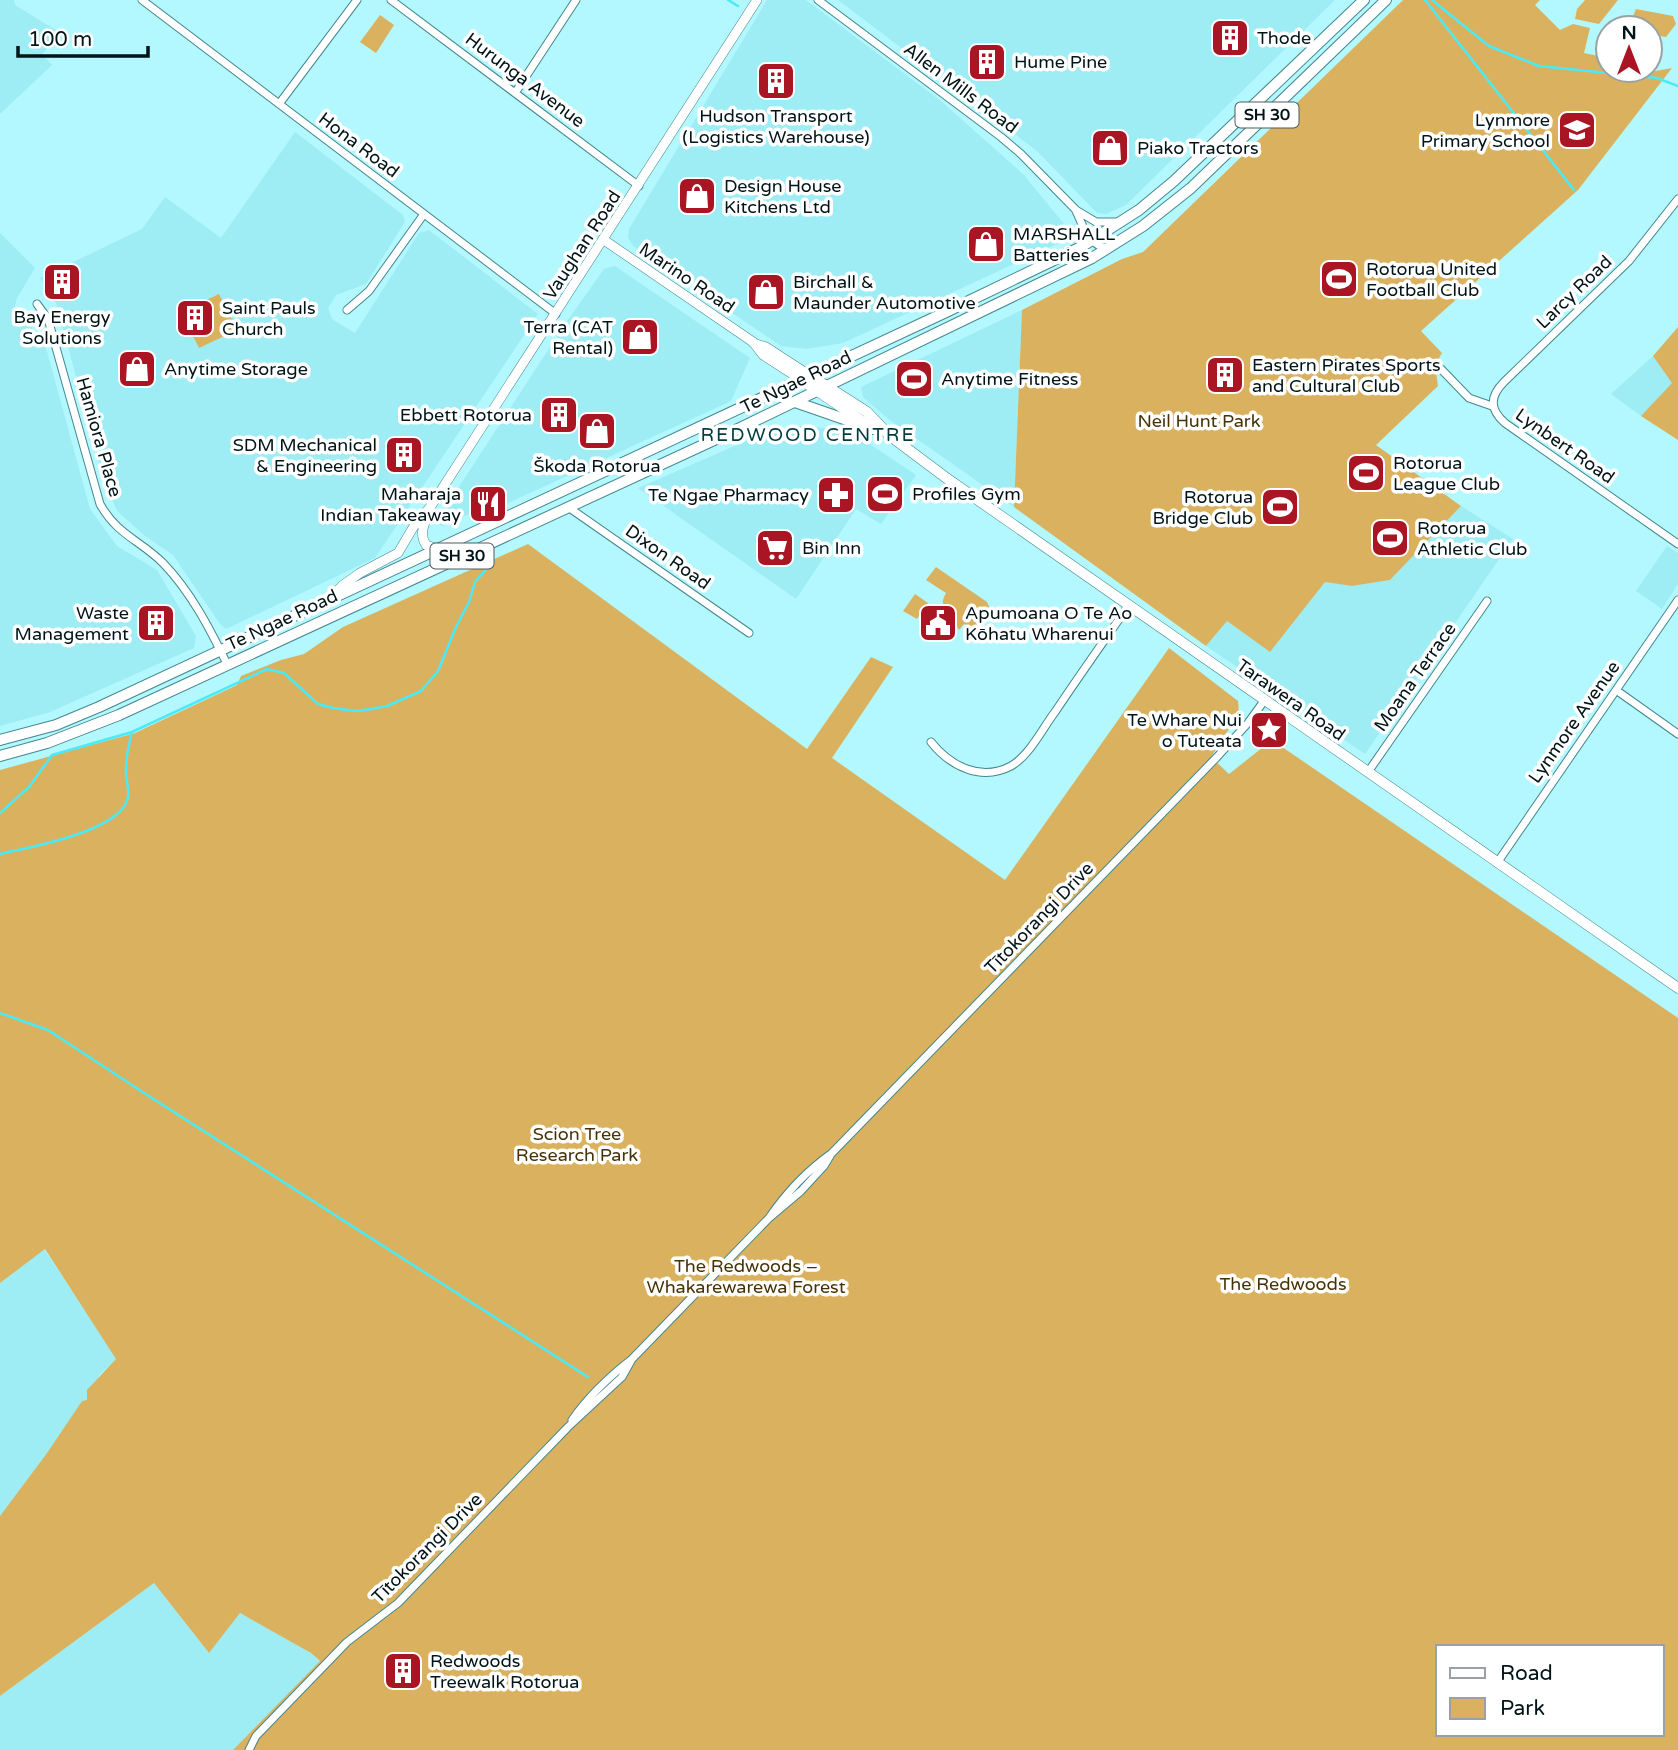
<svg xmlns="http://www.w3.org/2000/svg" width="1678" height="1750" font-family="'Varela Round',sans-serif">
  <rect width="100%" height="100%" fill="#b3f8ff"/>
  <!-- built -->
  <path fill="#9eecf4" d="M0 0H14L15 5 62 34 42 54 52 65 0 114Z
    M767 0H806L941 101 1023 174 1074 236 843 343 806 349 781 346 632 245 628 237 629 229Z
    M838 0H1335L1126 205 1106 214 1097 213 1037 151Z
    M295 132 403 215 405 222 366 284 336 295 328 308 332 319 355 333 419 233 429 230 538 314 375 558 226 629 220 624 173 555 145 536 117 511 104 480 55 299 40 278 142 229 165 197 221 238Z
    M0 233 35 268 17 298 15 306 45 344 90 509 117 546 157 570 196 636 194 648 50 712 0 726Z
    M615 266 750 358 731 401 506 504 500 501 493 503 443 526 436 522 565 324 604 269Z
    M1022 310 1014 507 887 418 863 397 861 387Z
    M1653 356 1673 383 1641 416 1611 394Z
    M798 426 849 430 916 475 881 524 856 509 796 599 638 488 769 431Z
    M1461 506 1513 539 1365 754 1206 646 1227 621 1270 652 1325 582 1352 586 1390 580Z
    M1667 546 1678 553V584L1662 609 1636 591Z
    M44 1249 117 1359 100 1374 87 1400 82 1401 47 1453 0 1516V1283Z
    M154 1583 208 1652 240 1613 311 1653 320 1662 233 1750H0V1696Z"/>
  <!-- green -->
  <path fill="#dab25f" fill-rule="evenodd" d="M1403 0H1540L1535 5 1560 30 1573 24 1590 28 1584 53 1608 58V70H1649L1650 72 1672 68 1578 190 1421 331 1442 353 1435 365 1438 386 1376 445 1461 506 1390 580 1352 586 1325 582 1270 652 1227 621 1206 646 1014 507 1022 310 1122 259 1143 252Z
    M1585 0H1618L1599 24 1575 19 1577 9Z
    M1636 9 1673 16 1676 24 1666 37 1650 34V28H1635L1630 24Z
    M380 15 394 25 376 53 360 42Z
    M219 294 237 330 199 348 181 312Z
    M1678 327V440L1641 416 1672 383 1653 356Z
    M528 544 807 749 871 657 893 667 832 758 1005 880 1169 648 1238 701 1239 713 1211 757 1229 774 1272 740 1678 1018V1750H233L320 1661 311 1653 240 1613 209 1653 154 1583 0 1696V1516L47 1453 82 1401 87 1400V1390L116 1359 45 1249 0 1283V770L135 733 237 685 241 676 281 660 304 654 343 627ZM1438 1647H1662V1734H1438Z
    M936 567 987 602 990 609 977 625 982 629 980 633 964 624 959 630C956 625 954 618 950 613 943 605 940 604 946 593L926 580Z
    M915 594 928 603 917 619 903 611Z"/>
  <g fill="none" stroke-linecap="round" stroke-linejoin="round">
    <!-- stream -->
    <path stroke="#4aeaf9" stroke-width="2.5" d="M728 0 738 6
      M1425 0 1574 190
      M1432 0 1489 46 1539 66 1657 78 1678 86
      M0 813 29 787 52 755 132 732 267 669 284 673 318 704 333 708 356 711 371 709 387 706 421 691 438 671 456 627 469 602 475 582 494 560
      M0 854C30 847 123 831 128 797 129 789 127 782 126 775 125 760 128 747 132 732
      M0 1013 48 1030 141 1091 588 1377"/>
    <defs>
      <path id="minor" d="M142 0 556 314
        M391 0 639 186
        M818 0 1001 137 1021 154 1076 210 1096 222H1116
        M515 93 576 0
        M279 104 357 0
        M1678 199 1629 261 1504 382C1490 396 1489 409 1505 423L1678 544
        M1076 211C1085 229 1086 243 1108 249
        M37 304 48 319 100 504C117 535 140 540 163 563 191 592 210 629 227 664
        M347 310 369 291 424 214
        M1441 369 1469 398 1492 406
        M568 507 749 633
        M1616 690 1678 734
        M931 742C950 766 981 782 1011 766 1030 755 1042 729 1055 712 1079 676 1104 641 1129 605
        M1368 772 1487 601
        M1497 863 1678 600
        M769 1218C786 1193 808 1170 832 1153L1217 757 1248 723 1264 701
        M572 1420C588 1397 610 1376 632 1359L769 1218 801 1191 824 1166 830 1156
        M249 1750 256 1736 347 1642 398 1603 568 1427 622 1377 632 1359"/>
      <path id="tertiary" d="M604 240 753 342 763 355 800 379
        M753 343 766 347 809 375
        M428 514C424 525 419 534 426 545L438 549
        M332 596 343 585 360 573 398 553 414 526 431 506 757 0"/>
      <path id="secondary" d="M809 375 867 412 889 435 945 477 1678 988
        M800 379 872 428"/>
      <path id="trunk" d="M795 402 873 429
        M0 740 56 725 99 707 944 313 1081 247 1139 210 1174 181 1364 0
        M0 756 47 743 119 715 740 428 1092 258 1143 226 1191 188 1386 0"/>
    </defs>
    <!-- minor casing -->
    <use href="#minor" stroke="#44878e" stroke-width="9"/>
    <!-- tertiary casing -->
    <use href="#tertiary" stroke="#44878e" stroke-width="10"/>
    <!-- secondary casing -->
    <use href="#secondary" stroke="#44878e" stroke-width="11"/>
    <!-- trunk casing -->
    <use href="#trunk" stroke="#44878e" stroke-width="12"/>
    <!-- minor -->
    <use href="#minor" stroke="#fff" stroke-width="7"/>
    <!-- tertiary -->
    <use href="#tertiary" stroke="#fff" stroke-width="9"/>
    <!-- secondary -->
    <use href="#secondary" stroke="#fff" stroke-width="10"/>
    <!-- trunk -->
    <use href="#trunk" stroke="#fff" stroke-width="10"/>
  </g>
  <!-- icons -->
  <defs>
    <symbol id="building-square" viewBox="-11 -11 22 22"><rect x="-9" y="-9" width="18" height="18" rx="4" fill="#aa1523" stroke="#fff"/><path d="M-4-6H4V6H1V3H-1V6H-4ZM-2.5-4.3h1.7v1.8h-1.7ZM.8-4.3h1.7v1.8H.8ZM-2.5-1h1.7V.8h-1.7ZM.8-1h1.7V.8H.8Z" fill="#fff"/></symbol>
    <symbol id="school-square" viewBox="-11 -11 22 22"><rect x="-9" y="-9" width="18" height="18" rx="4" fill="#aa1523" stroke="#fff"/><path d="M0-5L7-2L0 1L-7-2ZM-4 1L0 2.5L4 1V4Q0 6-4 4Z" fill="#fff"/></symbol>
    <symbol id="shop-square" viewBox="-11 -11 22 22"><rect x="-9" y="-9" width="18" height="18" rx="4" fill="#aa1523" stroke="#fff"/><path d="M-5-2.5h2.3a2.7 3.5 0 0 1 5.4 0H5L5.5 6h-11ZM-1.5-2.5h3a1.5 2.3 0 0 0-3 0Z" fill="#fff"/></symbol>
    <symbol id="stadium-square" viewBox="-11 -11 22 22"><rect x="-9" y="-9" width="18" height="18" rx="4" fill="#aa1523" stroke="#fff"/><path d="M0-5a6.5 5 0 1 0 0 10a6.5 5 0 1 0 0-10ZM-3.5-1.8h7v3.6h-7Z" fill="#fff"/></symbol>
    <symbol id="pharmacy-square" viewBox="-11 -11 22 22"><rect x="-9" y="-9" width="18" height="18" rx="4" fill="#aa1523" stroke="#fff"/><path d="M-2-6h4v4h4v4h-4v4h-4v-4h-4v-4h4Z" fill="#fff"/></symbol>
    <symbol id="restaurant-square" viewBox="-11 -11 22 22"><rect x="-9" y="-9" width="18" height="18" rx="4" fill="#aa1523" stroke="#fff"/><path d="M-5-6h1v4h1v-4h1v4h1v-4h1v5L-1.5 .5V6h-2V.5L-5-1ZM5-6V6H3V1.5H1.5Q1.5-4 5-6Z" fill="#fff"/></symbol>
    <symbol id="supermarket-square" viewBox="-11 -11 22 22"><rect x="-9" y="-9" width="18" height="18" rx="4" fill="#aa1523" stroke="#fff"/><path d="M-6-5.5h2.5l.6 2H6L4.5 2H-2.5L-4.4-4H-6ZM-1.5 3.2a1.3 1.3 0 1 0 .1 0ZM3 3.2a1.3 1.3 0 1 0 .1 0Z" fill="#fff"/></symbol>
    <symbol id="civic-square" viewBox="-11 -11 22 22"><rect x="-9" y="-9" width="18" height="18" rx="4" fill="#aa1523" stroke="#fff"/><path d="M-.6-6.5H3V-4.5H.6V-3L4-1V1h2V6H-6V1h2V-1L-.6-3ZM-1.2 2.5V6h2.4V2.5Z" fill="#fff"/></symbol>
    <symbol id="sight-square" viewBox="-11 -11 22 22"><rect x="-9" y="-9" width="18" height="18" rx="4" fill="#aa1523" stroke="#fff"/><path d="M0-6L1.8-2.2L6-1.7L2.9 1.2L3.7 5.4L0 3.3L-3.7 5.4L-2.9 1.2L-6-1.7L-1.8-2.2Z" fill="#fff"/></symbol>
  </defs>
  <g fill-rule="evenodd">
    <use href="#building-square" x="1208" y="16" width="44" height="44"/>
    <use href="#building-square" x="965" y="40" width="44" height="44"/>
    <use href="#building-square" x="754" y="59" width="44" height="44"/>
    <use href="#school-square" x="1555" y="108" width="44" height="44"/>
    <use href="#shop-square" x="1088" y="126" width="44" height="44"/>
    <use href="#shop-square" x="675" y="174" width="44" height="44"/>
    <use href="#shop-square" x="964" y="222" width="44" height="44"/>
    <use href="#stadium-square" x="1317" y="257" width="44" height="44"/>
    <use href="#building-square" x="40" y="260" width="44" height="44"/>
    <use href="#shop-square" x="744" y="270" width="44" height="44"/>
    <use href="#building-square" x="173" y="296" width="44" height="44"/>
    <use href="#shop-square" x="618" y="315" width="44" height="44"/>
    <use href="#shop-square" x="115" y="347" width="44" height="44"/>
    <use href="#building-square" x="1203" y="353" width="44" height="44"/>
    <use href="#stadium-square" x="892" y="357" width="44" height="44"/>
    <use href="#building-square" x="537" y="393" width="44" height="44"/>
    <use href="#shop-square" x="575" y="409" width="44" height="44"/>
    <use href="#building-square" x="382" y="433" width="44" height="44"/>
    <use href="#stadium-square" x="1344" y="451" width="44" height="44"/>
    <use href="#stadium-square" x="863" y="472" width="44" height="44"/>
    <use href="#pharmacy-square" x="814" y="473" width="44" height="44"/>
    <use href="#restaurant-square" x="466" y="482" width="44" height="44"/>
    <use href="#stadium-square" x="1258" y="485" width="44" height="44"/>
    <use href="#stadium-square" x="1368" y="516" width="44" height="44"/>
    <use href="#supermarket-square" x="753" y="526" width="44" height="44"/>
    <use href="#building-square" x="134" y="601" width="44" height="44"/>
    <use href="#civic-square" x="916" y="601" width="44" height="44"/>
    <use href="#sight-square" x="1247" y="708" width="44" height="44"/>
    <use href="#building-square" x="381" y="1649" width="44" height="44"/>
  </g>
  <g text-anchor="middle" dominant-baseline="central" stroke-width="7" stroke-linejoin="round" paint-order="stroke">
    <!-- shield labels -->
    <g fill="#fff" stroke="#4c5a5d" stroke-width="2">
      <rect x="1235.5" y="102.5" width="63" height="25" rx="5"/>
      <rect x="430.5" y="543.5" width="63" height="25" rx="5"/>
    </g>
    <g font-size="16" font-weight="bold" fill="#001417">
      <text x="1267" y="115">SH 30</text>
      <text x="462" y="556">SH 30</text>
    </g>
    <!-- poi labels -->
    <g font-size="18" fill="#001417" stroke="#fff" text-anchor="start">
      <text x="1257" y="38">Thode</text>
      <text x="1014" y="62">Hume Pine</text>
      <text x="776" y="116" text-anchor="middle">Hudson Transport<tspan x="776" dy="21">(Logistics Warehouse)</tspan></text>
      <text x="1550" y="120" text-anchor="end">Lynmore<tspan x="1550" dy="21">Primary School</tspan></text>
      <text x="1137" y="148">Piako Tractors</text>
      <text x="724" y="186">Design House<tspan x="724" dy="21">Kitchens Ltd</tspan></text>
      <text x="1013" y="234">MARSHALL<tspan x="1013" dy="21">Batteries</tspan></text>
      <text x="1366" y="269">Rotorua United<tspan x="1366" dy="21">Football Club</tspan></text>
      <text x="793" y="282">Birchall &amp;<tspan x="793" dy="21">Maunder Automotive</tspan></text>
      <text x="222" y="308">Saint Pauls<tspan x="222" dy="21">Church</tspan></text>
      <text x="62" y="317" text-anchor="middle">Bay Energy<tspan x="62" dy="21">Solutions</tspan></text>
      <text x="613" y="327" text-anchor="end">Terra (CAT<tspan x="613" dy="21">Rental)</tspan></text>
      <text x="1252" y="365">Eastern Pirates Sports<tspan x="1252" dy="21">and Cultural Club</tspan></text>
      <text x="164" y="369">Anytime Storage</text>
      <text x="941" y="379">Anytime Fitness</text>
      <text x="532" y="415" text-anchor="end">Ebbett Rotorua</text>
      <text x="377" y="445" text-anchor="end">SDM Mechanical<tspan x="377" dy="21">&amp; Engineering</tspan></text>
      <text x="1393" y="463">Rotorua<tspan x="1393" dy="21">League Club</tspan></text>
      <text x="597" y="466" text-anchor="middle">Škoda Rotorua</text>
      <text x="461" y="494" text-anchor="end">Maharaja<tspan x="461" dy="21">Indian Takeaway</tspan></text>
      <text x="912" y="494">Profiles Gym</text>
      <text x="809" y="495" text-anchor="end">Te Ngae Pharmacy</text>
      <text x="1253" y="497" text-anchor="end">Rotorua<tspan x="1253" dy="21">Bridge Club</tspan></text>
      <text x="1417" y="528">Rotorua<tspan x="1417" dy="21">Athletic Club</tspan></text>
      <text x="802" y="548">Bin Inn</text>
      <text x="129" y="613" text-anchor="end">Waste<tspan x="129" dy="21">Management</tspan></text>
      <text x="965" y="613">Apumoana O Te Ao<tspan x="965" dy="21">Kōhatu Wharenui</tspan></text>
      <text x="1242" y="720" text-anchor="end">Te Whare Nui<tspan x="1242" dy="21">o Tuteata</tspan></text>
      <text x="430" y="1661">Redwoods<tspan x="430" dy="21">Treewalk Rotorua</tspan></text>
    </g>
    <!-- street labels -->
    <g font-size="18" fill="#001417" stroke="#fff">
      <text transform="translate(525 80) rotate(37)">Hurunga Avenue</text>
      <text transform="translate(961 88) rotate(37)">Allen Mills Road</text>
      <text transform="translate(359 145) rotate(37)">Hona Road</text>
      <text transform="translate(582 245) rotate(-57)">Vaughan Road</text>
      <text transform="translate(687 278) rotate(34)">Marino Road</text>
      <text transform="translate(1574 292) rotate(-44)">Larcy Road</text>
      <text transform="translate(796 382) rotate(-26)">Te Ngae Road</text>
      <text transform="translate(99 437) rotate(74)">Hamiora Place</text>
      <text transform="translate(1565 446) rotate(35)">Lynbert Road</text>
      <text transform="translate(668 557) rotate(35)">Dixon Road</text>
      <text transform="translate(282 620) rotate(-25)">Te Ngae Road</text>
      <text transform="translate(1415 677) rotate(-55)">Moana Terrace</text>
      <text transform="translate(1291 700) rotate(35)">Tarawera Road</text>
      <text transform="translate(1574 722) rotate(-55)">Lynmore Avenue</text>
      <text transform="translate(1039 918) rotate(-46)">Tītokorangi Drive</text>
      <text transform="translate(427 1548) rotate(-45)">Tītokorangi Drive</text>
    </g>
    <!-- park labels -->
    <g font-size="18" fill="#463305" stroke="#fff">
      <text x="1199" y="421">Neil Hunt Park</text>
      <text x="577" y="1134">Scion Tree<tspan x="577" dy="21">Research Park</tspan></text>
      <text x="746" y="1266">The Redwoods –<tspan x="746" dy="21">Whakarewarewa Forest</tspan></text>
      <text x="1283" y="1284">The Redwoods</text>
    </g>
    <!-- neighbourhood labels -->
    <g font-size="19" letter-spacing="2" fill="#003c40" stroke="#fff">
      <text x="808" y="435">REDWOOD CENTRE</text>
    </g>
  </g>
  <!-- legend -->
  <rect x="1436" y="1645" width="228" height="91" fill="#ffffff" stroke="#99a1a2" stroke-width="2"/>
  <rect x="1450" y="1668" width="35" height="10" fill="#ffffff" stroke="#99a1a2" stroke-width="2"/>
  <text x="1500" y="1680" font-size="21" fill="#001417">Road</text>
  <rect x="1450" y="1698" width="35" height="21" fill="#dab25f" stroke="#99a1a2" stroke-width="2"/>
  <text x="1500" y="1715" font-size="21" fill="#001417">Park</text>
  <!-- north arrow -->
  <g transform="translate(1629 49)"><circle r="33" fill="#ffffff" stroke="#99a1a2" stroke-width="2"/>
  <path d="M0-5L12 26L0 18L-12 26Z" fill="#aa1523"/>
  <text y="-10" font-size="19" font-weight="bold" text-anchor="middle" fill="#001417">N</text>
  </g>
  <!-- scale -->
  <path d="M18 46v10h130v-10" fill="none" stroke="#001417" stroke-width="3.5"/>
  <text x="28" y="46" font-size="21" fill="#001417" stroke="#ffffff" stroke-width="5" paint-order="stroke">100 m</text>
</svg>
